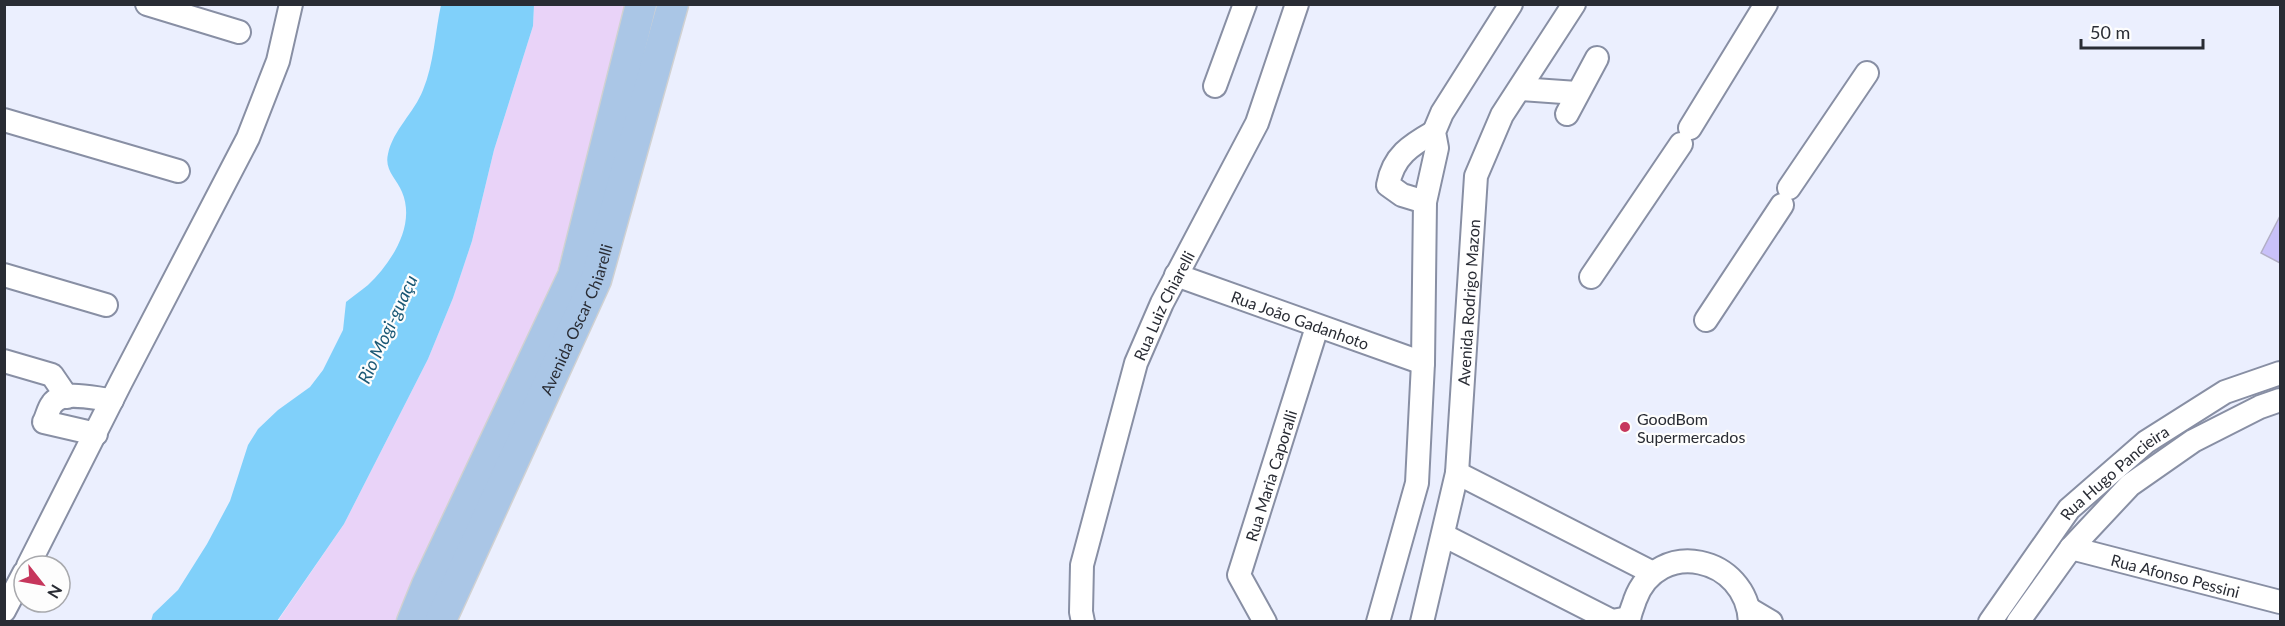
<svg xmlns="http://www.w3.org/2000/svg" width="2285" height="626" font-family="Lato,sans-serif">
  <rect width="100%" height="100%" fill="#ebeffe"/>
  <!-- green -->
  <path fill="#e9d3f8" d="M534 5H627L554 284 396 621 281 622 279 619 344 524 428 359 453 298 472 241 494 150 533 26Z"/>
  <!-- water -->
  <path fill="#80d0fa" d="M441 5H534L533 26 494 150 472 241 453 298 428 359 344 524 277 621H151L153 614 178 590 207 544 230 501 248 445 258 429 278 410 310 387 323 370 343 330 346 302C353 296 361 291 368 285 392 262 416 225 402 192 397 179 384 170 388 154 393 130 414 113 423 90 434 64 435 32 441 5Z"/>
  <!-- building -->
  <path fill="#c9c1f9" stroke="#b2afc6" stroke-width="1.5" d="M2280 216V263L2261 253Z"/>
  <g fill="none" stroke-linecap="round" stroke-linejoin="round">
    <defs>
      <g id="minor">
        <path d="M147 4 239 32"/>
        <path d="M1215 86 1245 4"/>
        <path d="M1520 89 1577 93"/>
        <path d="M1567 114 1597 58"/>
        <path d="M4 120 178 171"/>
        <path d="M1690 128 1766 4"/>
        <path d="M1789 188 1867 73"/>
        <path d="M1425 202 1402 195 1388 185C1393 156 1411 145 1434 132"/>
        <path d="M4 275 106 305"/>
        <path id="s1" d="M1176 275 1423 363"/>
        <path d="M1591 277 1681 144"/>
        <path d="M1706 320 1782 205"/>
        <path d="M4 361 52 375 67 397"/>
        <path d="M96 434 44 422C47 417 48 409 52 404 63 389 95 399 112 400"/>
        <path d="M1457 473 1653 573"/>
        <path d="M1443 535 1612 621 1629 618"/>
        <path id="s2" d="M2071 548 2280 602"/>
        <path d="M28 566 121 382 248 138 278 61 291 4"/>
        <path d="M1749 609 1771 622"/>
        <path d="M4 611 24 573"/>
        <path id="s3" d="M1083 622 1081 612 1082 565 1136 363 1162 303 1257 123 1297 4"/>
        <path id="s4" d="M1265 622 1239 575 1317 327"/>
        <path d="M1378 622 1417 483 1423 363 1425 202 1437 148 1434 132 1442 113 1511 4"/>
        <path id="s5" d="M1422 622 1457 473 1476 176 1502 115 1574 4"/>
        <path d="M1629 622C1629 614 1633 607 1635 600 1658 537 1747 556 1750 622"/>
        <path id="s6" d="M1990 622 2069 509 2146 442 2225 392 2280 373"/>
        <path d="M2018 622 2071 548 2130 485 2193 441 2260 407 2280 400"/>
      </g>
      <g id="major">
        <path d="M412 622 427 585 573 276 641 4"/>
        <path id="s7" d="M440 622 596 280 673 4"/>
      </g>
    </defs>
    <!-- minor casing -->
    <use href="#minor" stroke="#888fa4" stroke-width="26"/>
    <!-- major casing -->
    <use href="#major" stroke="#d0d1d2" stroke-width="33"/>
    <!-- minor -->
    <use href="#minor" stroke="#fff" stroke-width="22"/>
    <!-- major -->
    <use href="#major" stroke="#aac6e6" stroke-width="30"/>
  </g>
  <!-- markers -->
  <circle fill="#c6365c" stroke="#fdfdfd" stroke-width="2" cx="1625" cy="427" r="6"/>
  <g text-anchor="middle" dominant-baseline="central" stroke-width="4.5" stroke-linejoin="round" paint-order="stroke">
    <!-- street labels -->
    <g font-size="16" fill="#292c34" stroke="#fdfdfd">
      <text stroke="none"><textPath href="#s5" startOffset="324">Avenida Rodrigo Mazon</textPath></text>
      <text stroke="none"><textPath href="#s3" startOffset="330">Rua Luiz Chiarelli</textPath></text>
      <text stroke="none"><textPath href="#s7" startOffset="332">Avenida Oscar Chiarelli</textPath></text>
      <text stroke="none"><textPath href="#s1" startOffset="132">Rua João Gadanhoto</textPath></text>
      <text stroke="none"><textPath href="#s6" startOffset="196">Rua Hugo Pancieira</textPath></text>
      <text stroke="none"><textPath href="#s4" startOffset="158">Rua Maria Caporalli</textPath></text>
      <text stroke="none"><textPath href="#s2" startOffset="108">Rua Afonso Pessini</textPath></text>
    </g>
    <!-- poi labels -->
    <g font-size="16" fill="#292c34" stroke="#fdfdfd" text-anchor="start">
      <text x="1637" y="418">GoodBom<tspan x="1637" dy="18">Supermercados</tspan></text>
    </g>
    <!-- water labels -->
    <g font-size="18" font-style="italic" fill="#1a5875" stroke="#fdfdfd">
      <text transform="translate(387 329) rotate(-65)">Rio Mogi-guaçu</text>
    </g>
  </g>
  <!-- border -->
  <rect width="2285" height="626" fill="none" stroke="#292c34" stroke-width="12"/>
  <!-- north arrow -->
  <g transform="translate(42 584) rotate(121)"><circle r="28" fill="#fdfdfd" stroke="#a8a9ad" stroke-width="1.5"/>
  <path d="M0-4.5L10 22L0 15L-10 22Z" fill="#c6365c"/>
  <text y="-9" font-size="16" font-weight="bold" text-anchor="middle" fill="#292c34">N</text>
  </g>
  <!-- scale -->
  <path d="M2081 39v9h122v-9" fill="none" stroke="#292c34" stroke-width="3"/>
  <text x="2090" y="39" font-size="18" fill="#292c34" stroke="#fdfdfd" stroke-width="4.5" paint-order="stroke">50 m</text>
</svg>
